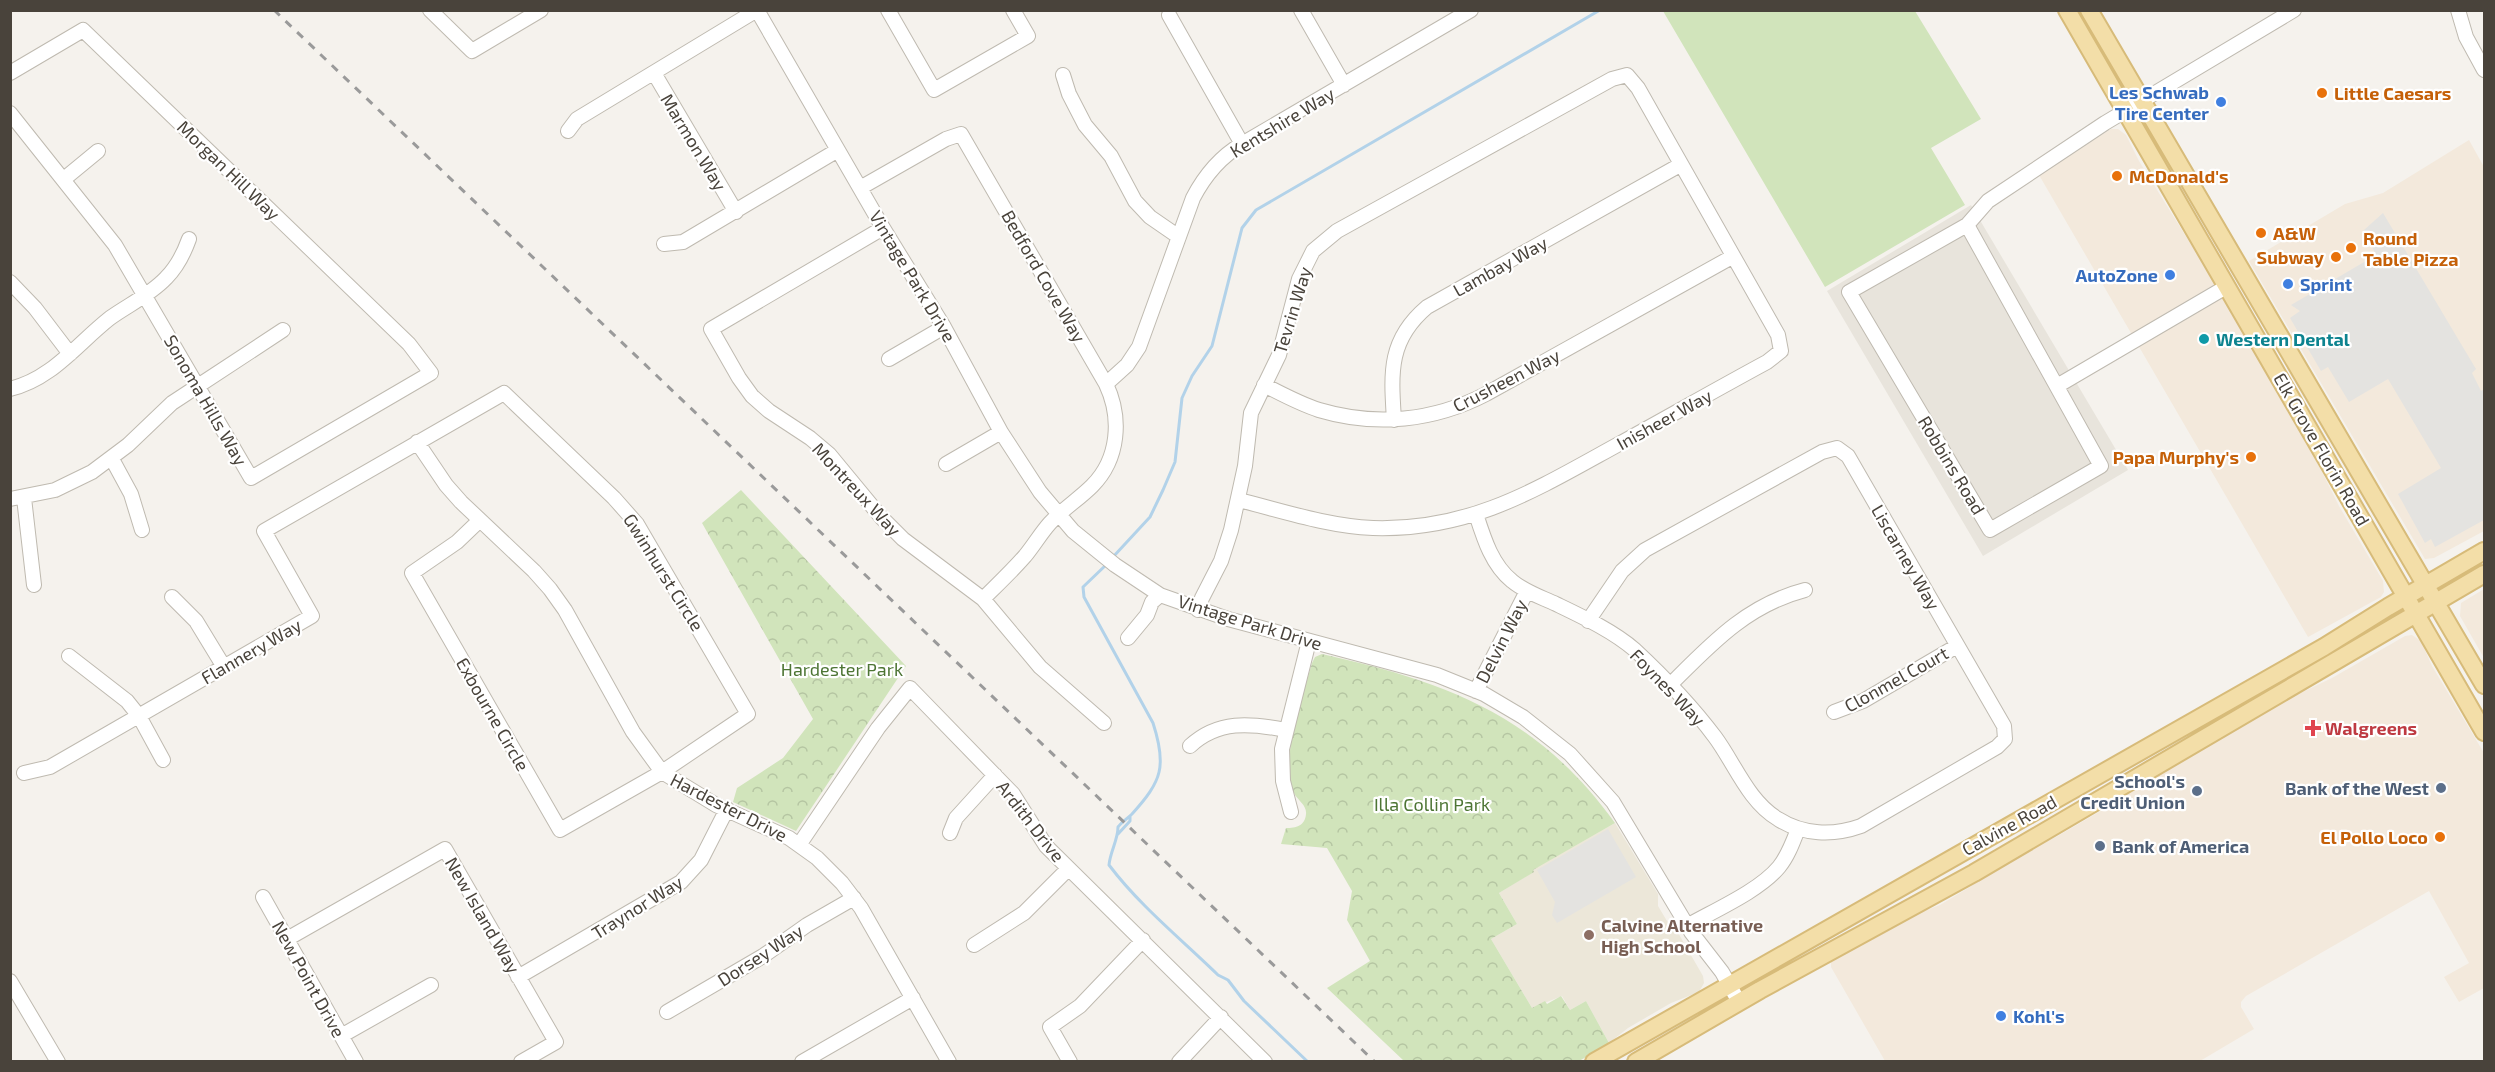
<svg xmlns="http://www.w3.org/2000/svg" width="2495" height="1072" font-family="'Exo 2',sans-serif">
  <defs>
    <pattern id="forest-crowns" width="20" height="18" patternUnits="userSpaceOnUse" patternTransform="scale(1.5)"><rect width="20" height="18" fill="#d1e4bb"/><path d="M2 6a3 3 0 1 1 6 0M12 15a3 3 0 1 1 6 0" fill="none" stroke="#b5c5a2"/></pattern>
  </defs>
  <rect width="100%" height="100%" fill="#f5f2ed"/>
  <!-- residential -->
  <path fill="#e8e4dc" d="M1971 205 2128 470 1983 556 1827 291Z"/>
  <!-- commercial -->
  <path fill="#f3e9dc" d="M2111 129H2118L2126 135 2139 161 2205 267 2308 444 2339 506 2383 581 2384 592 2381 597 2308 637 2039 175Z
    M2469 140 2484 167V531L2434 558 2425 559 2249 261 2345 204 2383 193Z
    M2484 589V658L2460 616 2461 603Z
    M2412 635 2421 641 2432 666 2484 753V988L2459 1002 2444 977 2469 963 2429 891 2246 996 2241 1002V1007L2254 1029 2200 1061H1885L1831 967V962L1914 915 1940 905 1970 887 2014 856 2056 837 2111 805 2144 782 2259 713 2332 678 2405 636Z"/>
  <!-- education -->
  <path fill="#ece7d9" d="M1615 823 1658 894V906L1670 926 1677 931 1703 976 1704 983 1699 992 1671 1003 1628 1028 1609 1043 1586 1001 1570 1010 1562 996 1532 1008 1491 939 1517 924 1499 893 1533 872 1532 870Z"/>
  <!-- grass -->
  <path fill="#d1e4bb" d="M1663 11H1915L1981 119 1931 148 1965 205 1825 287Z"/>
  <!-- forest -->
  <path fill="url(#forest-crowns)" d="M741 490 906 666 796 831 733 802 737 788 783 758 813 719 702 523Z
    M1322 654C1447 682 1537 715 1615 823L1533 870 1534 872 1499 893 1517 924 1491 939 1532 1008 1545 1001 1547 1004 1561 996 1570 1010 1586 1001 1609 1043 1606 1046 1579 1061H1404L1327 988 1370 961 1347 920 1352 891 1327 848 1281 844 1286 828C1296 828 1305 826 1306 814 1307 806 1299 801 1295 795 1292 790 1291 783 1290 777 1286 739 1302 699 1312 663L1315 657Z"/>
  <!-- parking -->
  <path fill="#e4e3e0" d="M2383 213 2476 369 2472 373 2481 391 2484 389V520L2435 547 2431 539 2425 543 2398 494 2441 468 2388 379 2349 402 2328 367 2321 371 2290 318 2300 311 2291 305 2376 255 2364 230Z
    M1608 829 1636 877 1557 923 1552 915 1555 902 1537 870Z"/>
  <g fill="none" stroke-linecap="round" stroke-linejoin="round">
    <!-- stream -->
    <path stroke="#b2d2e9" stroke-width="3" d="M1113 557 1150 517 1163 490 1175 462 1182 398 1192 376 1212 346 1242 228 1256 210 1600 10
      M1107 564 1083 587 1084 597 1153 723C1167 766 1162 781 1132 814 1127 819 1122 822 1118 827 1118 840 1110 852 1109 865 1139 905 1181 939 1218 975L1228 980 1244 1001 1308 1062
      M1118 834 1130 821V816"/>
    <defs>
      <path id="minor" d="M430 10 472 51 541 10
        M757 10 883 228 944 327 1001 432 1040 492 1073 531 1115 565 1160 595 1228 619 1437 675 1484 694 1523 717 1570 754 1613 802 1691 932 1722 972 1739 1002
        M888 10 934 90 1028 36 1013 10
        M1301 10 1344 85
        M2458 10 2466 37 2484 70
        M1169 15 1242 144
        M10 73 83 30 409 344 431 373 251 478 115 245 10 113
        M654 73 736 212
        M1063 75 1069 94 1085 125 1111 156 1135 201 1150 217 1179 237
        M568 131 577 119 757 10
        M64 179 98 151
        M860 188 946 139 961 134 1106 384C1122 418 1119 459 1092 486 1079 499 1063 509 1050 523 1041 533 1034 545 1025 556 1012 571 997 585 983 599
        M1967 225 2101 466 1990 530 1849 292 1967 225 1988 201 2105 123 2294 10
        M883 228 711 329 739 378 752 396 769 411 810 438 829 454 881 517 903 539 983 599 1040 667 1104 723
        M664 244 683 242 838 150
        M10 282 35 308 70 354
        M889 359 944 327
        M1106 384 1127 365 1139 347 1193 198C1205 175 1220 157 1242 144L1471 10
        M1264 385C1282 394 1300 404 1319 410 1376 427 1434 421 1486 394L1732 257
        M2057 386 2226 287
        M10 389C52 379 77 344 110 318 128 305 150 295 166 278 177 267 184 253 189 239
        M1394 420C1391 373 1388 340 1427 307L1680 165
        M417 442 446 485 461 502 534 571 550 589 565 610 633 732 662 772 716 805 789 838 817 858 842 883 861 908 949 1062
        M112 459 131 494 142 530
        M946 464 1001 432
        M24 498 34 585
        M10 499 55 490 92 472 128 445 172 403 283 330
        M1476 514C1484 539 1492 565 1512 581 1525 592 1541 597 1556 604 1583 617 1613 631 1635 650 1664 677 1691 705 1715 737 1735 764 1748 801 1778 819 1803 835 1833 836 1861 826L1997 747 2005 739 2004 726 1848 456 1837 448 1822 452 1645 550 1622 571 1588 621
        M172 597 196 621 224 667
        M1198 610 1202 598 1221 561 1231 530 1245 466 1251 413 1279 355 1299 279 1313 251 1337 231 1612 79 1627 75 1638 88 1778 335 1781 351 1767 362C1717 389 1668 417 1619 444 1537 489 1471 531 1373 528 1327 526 1283 511 1239 500
        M1128 638 1147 615 1152 602 1160 595
        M69 656 127 701 139 716 163 760
        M1671 684C1711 644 1747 605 1805 590
        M1476 691 1527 591
        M1834 712 1863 701 1957 646
        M1190 746C1218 720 1250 723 1286 730
        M24 773 50 767 312 616 264 531 504 393 614 498 637 524 748 714 662 772 560 830 412 573 457 542 480 520
        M1291 812 1283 781 1282 749 1309 641
        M950 833 956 818 995 775
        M799 845 878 728 910 688 1013 794 1046 846 1265 1062
        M263 897 356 1062
        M1687 926C1715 910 1759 891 1779 867 1788 856 1793 842 1798 829
        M287 939 445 849 556 1042 521 1062
        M974 945 1024 913 1068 869
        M518 977 681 882 701 860 727 809
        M10 981 58 1062
        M667 1012 763 956 807 925 854 898
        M341 1036 431 985
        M802 1062 913 998
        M1070 1062 1050 1027 1080 1006 1143 940
        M1179 1062 1221 1017"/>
      <path id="major" d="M2067 10 2484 732
        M2089 10 2484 685
        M1594 1062 2324 647 2388 607 2484 551
        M1636 1062 1760 990 1974 873 2484 574"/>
    </defs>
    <!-- minor casing -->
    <use href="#minor" stroke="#bfbab0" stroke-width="16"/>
    <!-- major casing -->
    <use href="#major" stroke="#d7bb79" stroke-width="20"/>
    <!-- minor -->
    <use href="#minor" stroke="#fff" stroke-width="14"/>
    <!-- major -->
    <use href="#major" stroke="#f3dea8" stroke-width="16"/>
    <!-- rail -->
    <path stroke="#9a9a9a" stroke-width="3" stroke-dasharray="8 8" stroke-linecap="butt" d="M274 10 1375 1062"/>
  </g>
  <!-- markers -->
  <g fill="#e8710a" stroke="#fff" stroke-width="2">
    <circle cx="2322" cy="93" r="6"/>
    <circle cx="2117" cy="176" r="6"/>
    <circle cx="2261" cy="233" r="6"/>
    <circle cx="2351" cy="248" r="6"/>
    <circle cx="2336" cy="257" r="6"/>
    <circle cx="2251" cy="457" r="6"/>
    <circle cx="2440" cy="837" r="6"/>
  </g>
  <g fill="#3f7fe0" stroke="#fff" stroke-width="2">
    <circle cx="2221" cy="102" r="6"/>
    <circle cx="2170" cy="275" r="6"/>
    <circle cx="2288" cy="284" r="6"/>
    <circle cx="2001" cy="1016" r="6"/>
  </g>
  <circle fill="#0f9aa8" stroke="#fff" stroke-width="2" cx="2204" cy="339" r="6"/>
  <path fill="#e0444e" stroke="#fff" stroke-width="2" d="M2310 719h6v6h6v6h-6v6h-6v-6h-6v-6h6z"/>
  <g fill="#5c6f8a" stroke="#fff" stroke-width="2">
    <circle cx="2441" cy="788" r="6"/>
    <circle cx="2197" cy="791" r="6"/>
    <circle cx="2100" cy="846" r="6"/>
  </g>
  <circle fill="#8d6e63" stroke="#fff" stroke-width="2" cx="1589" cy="935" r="6"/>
  <g text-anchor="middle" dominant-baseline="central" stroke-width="4.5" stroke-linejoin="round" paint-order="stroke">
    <!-- shop labels -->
    <g font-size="18" font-weight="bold" fill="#366cbe" stroke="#fff" text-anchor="end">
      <text x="2209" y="92">Les Schwab<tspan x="2209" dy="21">Tire Center</tspan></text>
      <text x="2158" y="275">AutoZone</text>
      <text x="2300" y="284" text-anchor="start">Sprint</text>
      <text x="2013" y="1016" text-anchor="start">Kohl's</text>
    </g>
    <!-- food labels -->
    <g font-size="18" font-weight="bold" fill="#c56008" stroke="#fff" text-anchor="start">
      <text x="2334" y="93">Little Caesars</text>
      <text x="2129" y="176">McDonald's</text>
      <text x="2273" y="233">A&amp;W</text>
      <text x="2363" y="238">Round<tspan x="2363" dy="21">Table Pizza</tspan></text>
      <text x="2324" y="257" text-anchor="end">Subway</text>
      <text x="2239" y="457" text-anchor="end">Papa Murphy's</text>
      <text x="2428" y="837" text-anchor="end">El Pollo Loco</text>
    </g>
    <!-- street labels -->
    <g font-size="18" fill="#49433b" stroke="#fff">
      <text transform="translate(1282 122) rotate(-31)">Kentshire Way</text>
      <text transform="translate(694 142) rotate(59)">Marmon Way</text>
      <text transform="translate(229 170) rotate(44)">Morgan Hill Way</text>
      <text transform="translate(1500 266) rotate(-29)">Lambay Way</text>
      <text transform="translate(913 276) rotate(59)">Vintage Park Drive</text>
      <text transform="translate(1044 276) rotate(60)">Bedford Cove Way</text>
      <text transform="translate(1292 310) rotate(-73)">Tevrin Way</text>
      <text transform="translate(1506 380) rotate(-27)">Crusheen Way</text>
      <text transform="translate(206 400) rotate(60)">Sonoma Hills Way</text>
      <text transform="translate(1664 419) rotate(-29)">Inisheer Way</text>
      <text transform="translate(2322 449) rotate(60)">Elk Grove Florin Road</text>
      <text transform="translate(1952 465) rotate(59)">Robbins Road</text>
      <text transform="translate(857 489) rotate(47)">Montreux Way</text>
      <text transform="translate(1906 557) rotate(60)">Liscarney Way</text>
      <text transform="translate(664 572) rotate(58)">Gwinhurst Circle</text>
      <text transform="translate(1250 622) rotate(17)">Vintage Park Drive</text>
      <text transform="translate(1501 641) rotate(-63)">Delvin Way</text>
      <text transform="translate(251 651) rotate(-30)">Flannery Way</text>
      <text transform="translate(1896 679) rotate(-29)">Clonmel Court</text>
      <text transform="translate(1668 687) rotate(46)">Foynes Way</text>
      <text transform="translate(493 714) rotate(60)">Exbourne Circle</text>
      <text transform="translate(729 807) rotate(27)">Hardester Drive</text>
      <text transform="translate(1031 821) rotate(52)">Ardith Drive</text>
      <text transform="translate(2009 825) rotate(-29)">Calvine Road</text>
      <text transform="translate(637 907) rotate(-32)">Traynor Way</text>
      <text transform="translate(483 915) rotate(60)">New Island Way</text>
      <text transform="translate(760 955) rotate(-33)">Dorsey Way</text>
      <text transform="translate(309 979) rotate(61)">New Point Drive</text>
    </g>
    <!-- culture labels -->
    <g font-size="18" font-weight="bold" fill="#0d838f" stroke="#fff" text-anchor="start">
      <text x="2216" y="339">Western Dental</text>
    </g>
    <!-- park labels -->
    <g font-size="18" fill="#4d7534" stroke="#fff">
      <text x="842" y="669">Hardester Park</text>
      <text x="1432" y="804">Illa Collin Park</text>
    </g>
    <!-- health labels -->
    <g font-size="18" font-weight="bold" fill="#be3a42" stroke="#fff" text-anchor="start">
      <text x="2325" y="728">Walgreens</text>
    </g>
    <!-- service labels -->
    <g font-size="18" font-weight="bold" fill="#4e5e75" stroke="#fff" text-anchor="end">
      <text x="2185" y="781">School's<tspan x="2185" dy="21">Credit Union</tspan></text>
      <text x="2429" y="788">Bank of the West</text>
      <text x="2112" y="846" text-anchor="start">Bank of America</text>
    </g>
    <!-- education labels -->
    <g font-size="18" font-weight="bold" fill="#785e54" stroke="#fff" text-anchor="start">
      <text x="1601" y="925">Calvine Alternative<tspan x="1601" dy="21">High School</tspan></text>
    </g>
  </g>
  <!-- border -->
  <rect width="2495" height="1072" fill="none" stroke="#49433b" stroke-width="24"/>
</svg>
